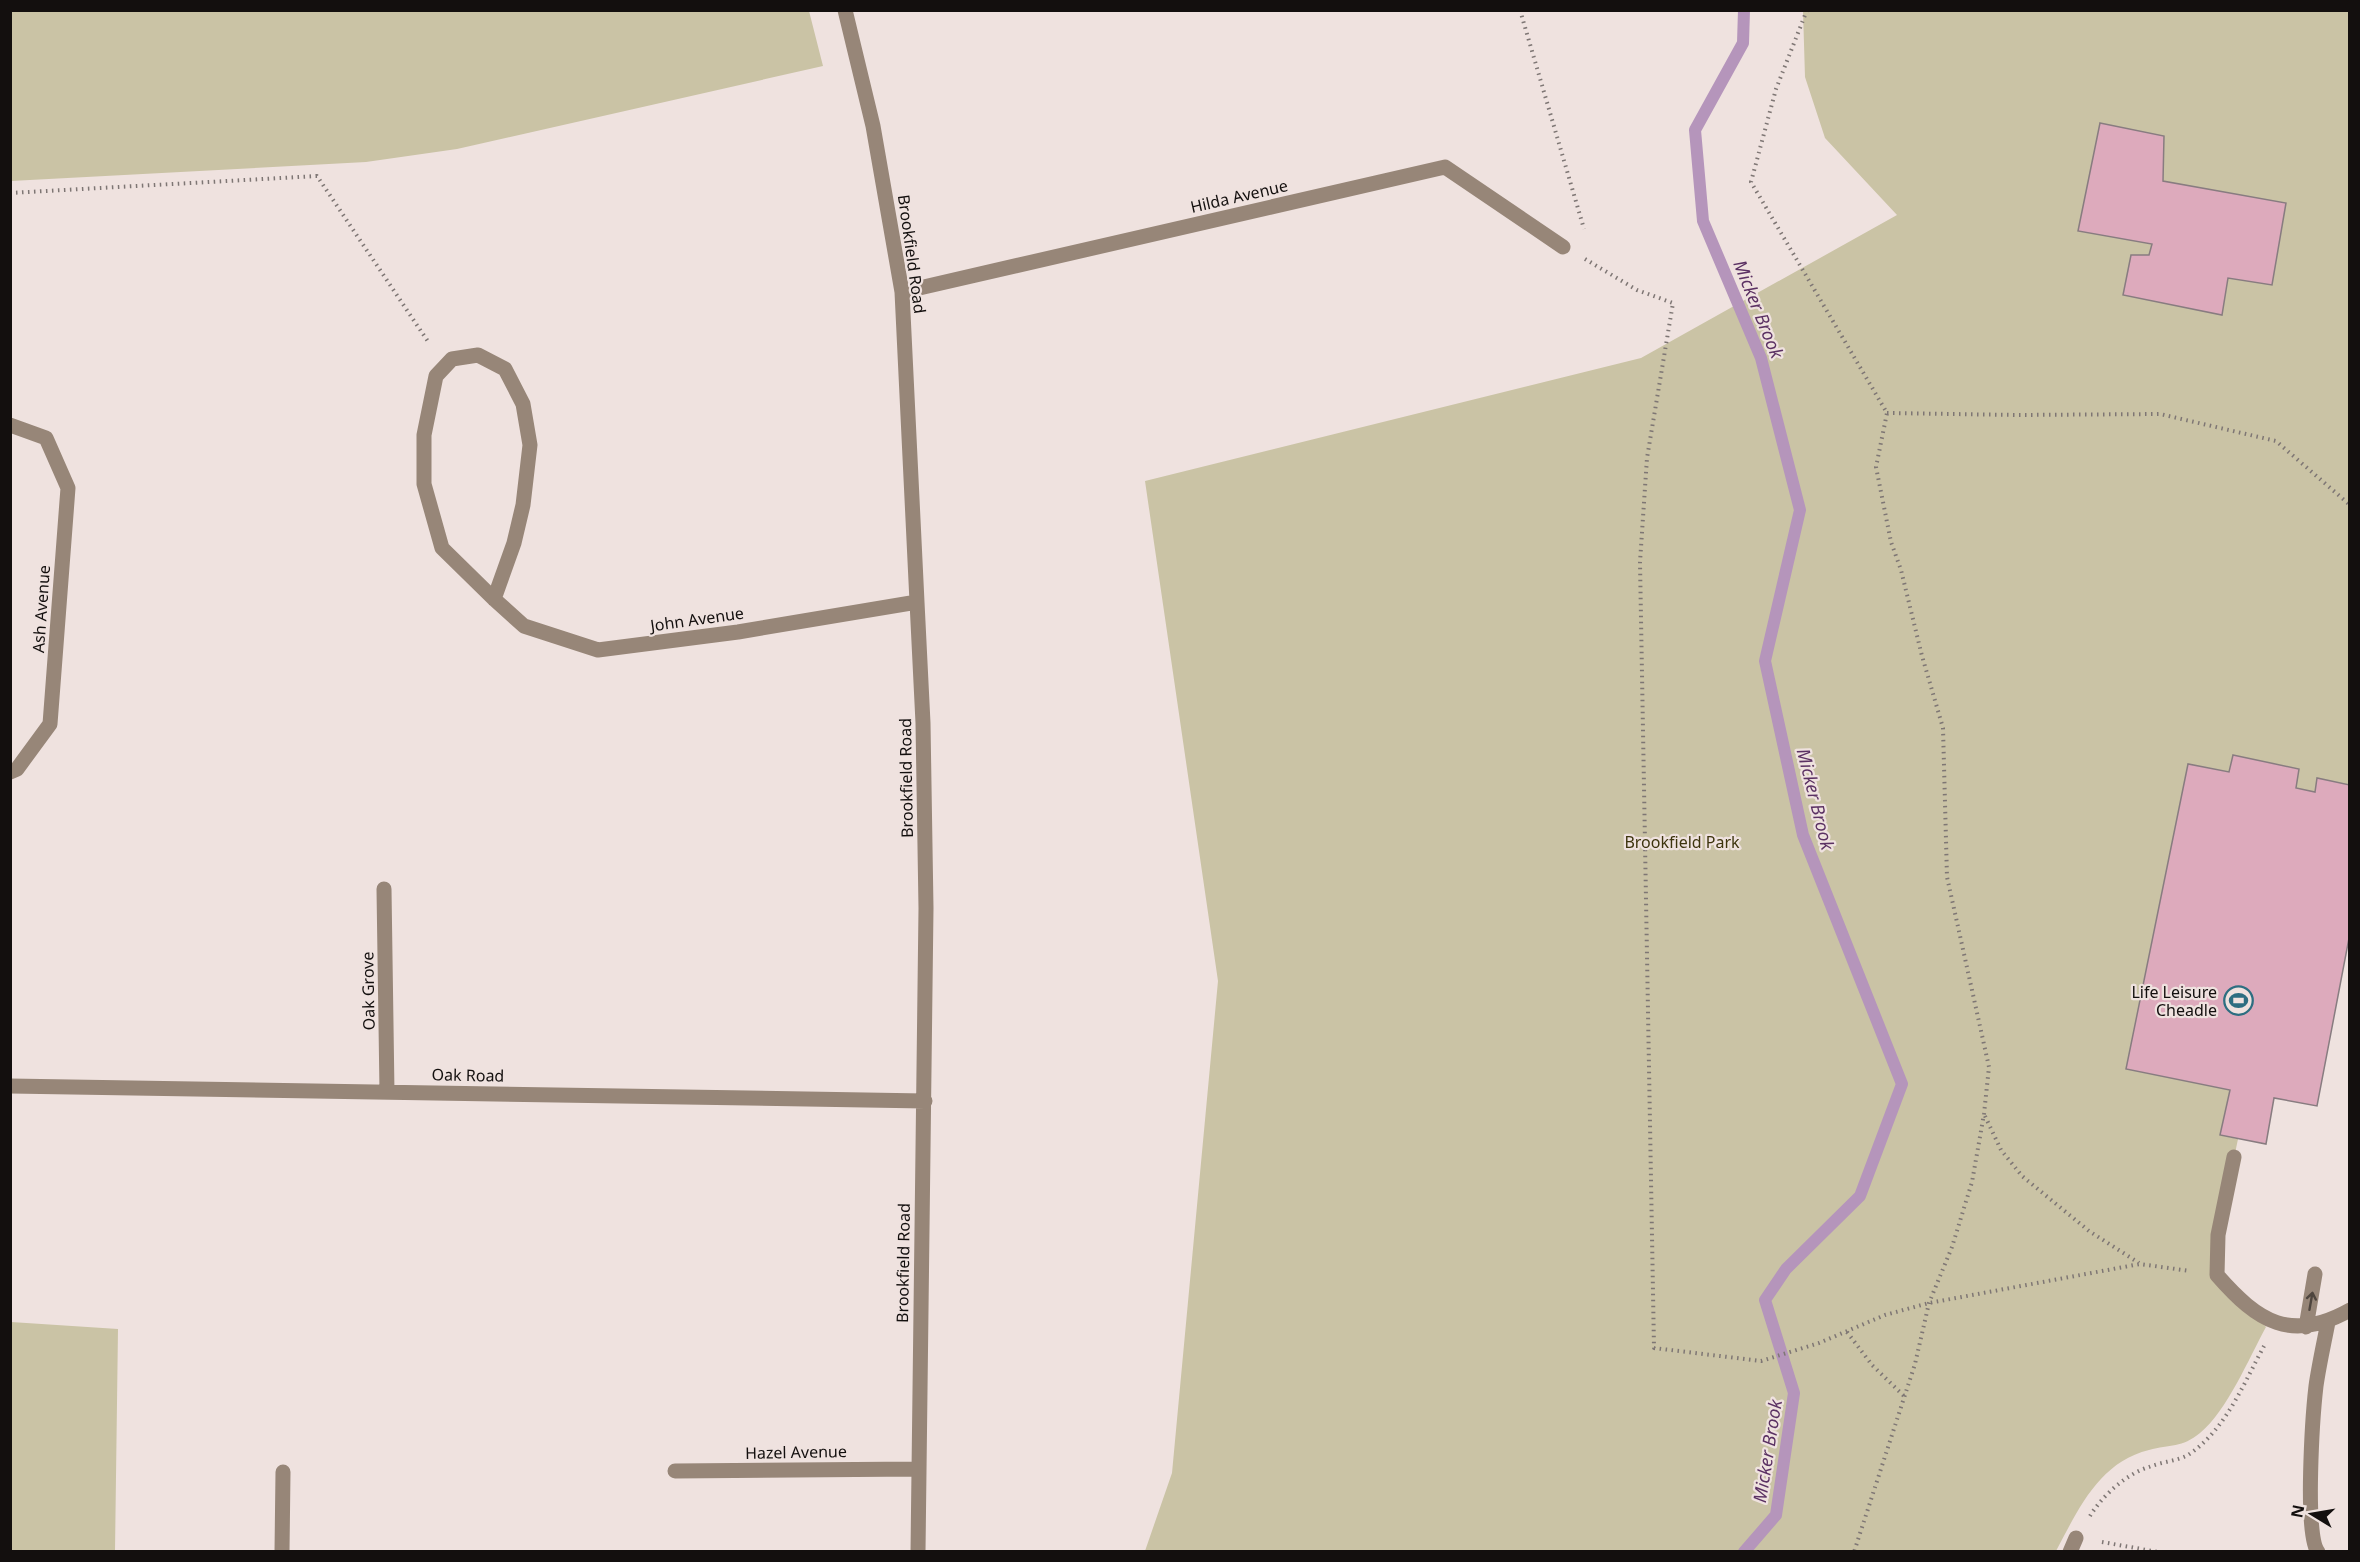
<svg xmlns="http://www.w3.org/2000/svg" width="2360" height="1562" font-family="'Noto Sans',sans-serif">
  <rect width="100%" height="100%" fill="#efe2df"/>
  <!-- green -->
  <path fill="#cac3a5" d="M10 11H809L823 66 457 149 366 162 11 181Z
    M1803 11H2349V785L2318 778 2315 792 2296 788 2299 769 2233 755 2229 772 2188 764 2126 1069 2230 1090 2220 1135 2238 1139 2218 1235 2217 1275 2266 1327C2249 1358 2227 1411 2200 1433 2182 1448 2170 1444 2149 1450 2099 1462 2078 1510 2056 1551H1145L1172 1473 1218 981 1145 481 1641 358 1897 215 1825 138 1805 77Z
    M11 1322 118 1329 115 1551H11Z"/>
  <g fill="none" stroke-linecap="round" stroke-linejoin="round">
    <!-- stream -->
    <path stroke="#b595bb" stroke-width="12" d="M1744 1552 1776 1515 1794 1393 1765 1300 1786 1269 1860 1196 1902 1084 1803 835 1765 661 1800 510 1761 358 1703 221 1695 130 1743 43 1744 10"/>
  </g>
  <!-- building -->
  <path fill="#ddaabc" stroke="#887c80" stroke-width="1.5" d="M2100 123 2164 136 2163 181 2286 203 2272 285 2228 278 2222 315 2123 295 2131 255H2149L2152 244 2078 231Z
    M2233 755 2299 769 2296 788 2315 792 2317 778 2350 785V933L2317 1106 2274 1098 2266 1144 2220 1135 2230 1090 2126 1069 2188 764 2229 772Z"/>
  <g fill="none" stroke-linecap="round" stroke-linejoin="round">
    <!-- path -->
    <path stroke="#7e7674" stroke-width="4" stroke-dasharray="1.5 4.5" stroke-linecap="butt" d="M1520 10 1584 229
      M1807 10 1776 89 1751 182 1887 413 1876 467 1891 542 1901 570 1922 656 1943 728 1947 877 1989 1067 1984 1114 1972 1182 1952 1247 1929 1303 1915 1364 1854 1552
      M10 193 317 176 429 343
      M1585 259 1637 290 1673 303 1647 458 1640 562 1654 1348 1761 1361 1819 1343 1885 1315 1929 1303 2140 1264 2190 1271
      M1887 413 2017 415 2160 414 2276 441 2350 505
      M1985 1116 2001 1150 2022 1176 2089 1231 2139 1263
      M1847 1332 1872 1365 1905 1397
      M2090 1516C2102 1496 2126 1474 2149 1467 2161 1462 2177 1461 2188 1455 2225 1431 2244 1383 2264 1346
      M2102 1542 2158 1552"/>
    <!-- service -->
    <path stroke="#978678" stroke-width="15" d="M2234 1157 2218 1235 2217 1275C2258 1322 2291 1343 2350 1310
      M2306 1327 2315 1274
      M2070 1552 2076 1538
      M2318 1552C2304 1535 2313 1412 2316 1386 2319 1365 2324 1343 2328 1322"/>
    <!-- minor -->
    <path stroke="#978678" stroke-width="15" d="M845 10 873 126 902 292 917 602 923 723 926 908 918 1552
      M902 292 1445 167 1563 247
      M10 425 46 438 68 488 50 724 17 769 10 772
      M494 599 514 543 523 505 530 445 523 404 505 369 478 355 452 359 436 376 424 435V484L442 548 494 599 524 626 598 650 738 632 917 602
      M384 889 387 1092
      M10 1086 925 1101
      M675 1471 918 1469
      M282 1552 283 1472"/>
  </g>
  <!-- one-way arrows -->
  <defs><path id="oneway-shaft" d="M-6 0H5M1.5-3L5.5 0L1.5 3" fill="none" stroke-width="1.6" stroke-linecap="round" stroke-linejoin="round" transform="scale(1.5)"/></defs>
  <use stroke="#4e453e" href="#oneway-shaft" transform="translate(2311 1301) rotate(-80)"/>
  <!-- icons -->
  <defs>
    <symbol id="stadium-ring" viewBox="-11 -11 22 22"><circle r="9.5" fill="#efe2df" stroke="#2d6e81" stroke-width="1.5"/><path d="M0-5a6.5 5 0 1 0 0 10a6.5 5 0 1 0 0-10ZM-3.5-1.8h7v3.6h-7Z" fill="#2d6e81"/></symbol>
  </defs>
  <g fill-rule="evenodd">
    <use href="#stadium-ring" x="2222" y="984" width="33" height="33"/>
  </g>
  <g text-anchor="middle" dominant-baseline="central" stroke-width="4.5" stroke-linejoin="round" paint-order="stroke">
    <!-- street labels -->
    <g font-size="16" fill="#130f0e" stroke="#efe2df">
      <text transform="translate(1239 196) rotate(-13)">Hilda Avenue</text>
      <text transform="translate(912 254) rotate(82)">Brookfield Road</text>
      <text transform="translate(41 609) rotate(-86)">Ash Avenue</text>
      <text transform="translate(697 619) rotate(-8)">John Avenue</text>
      <text transform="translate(906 778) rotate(-91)">Brookfield Road</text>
      <text transform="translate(368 991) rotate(-91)">Oak Grove</text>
      <text transform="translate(468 1075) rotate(1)">Oak Road</text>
      <text transform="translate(903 1263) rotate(-89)">Brookfield Road</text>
      <text transform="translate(796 1452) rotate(-1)">Hazel Avenue</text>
    </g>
    <!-- park labels -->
    <g font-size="16" fill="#3d340d" stroke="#efe2df">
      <text x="1682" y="842">Brookfield Park</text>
    </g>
    <!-- poi labels -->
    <g font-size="16" fill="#130f0e" stroke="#efe2df" text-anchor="end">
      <text x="2217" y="992">Life Leisure<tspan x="2217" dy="18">Cheadle</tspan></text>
    </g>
    <!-- water labels -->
    <g font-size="18" font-style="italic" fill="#5b3163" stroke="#efe2df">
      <text transform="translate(1759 309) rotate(68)">Micker Brook</text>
      <text transform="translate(1816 799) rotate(76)">Micker Brook</text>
      <text transform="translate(1767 1451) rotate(-81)">Micker Brook</text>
    </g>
  </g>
  <!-- border -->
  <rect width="2360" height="1562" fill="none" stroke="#130f0e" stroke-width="24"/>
  <!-- north arrow -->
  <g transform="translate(2312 1514) rotate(281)" stroke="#efe2df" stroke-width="4.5" paint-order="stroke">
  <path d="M0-4.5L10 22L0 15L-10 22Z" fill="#130f0e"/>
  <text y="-9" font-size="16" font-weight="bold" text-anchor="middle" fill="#130f0e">N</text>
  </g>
</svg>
